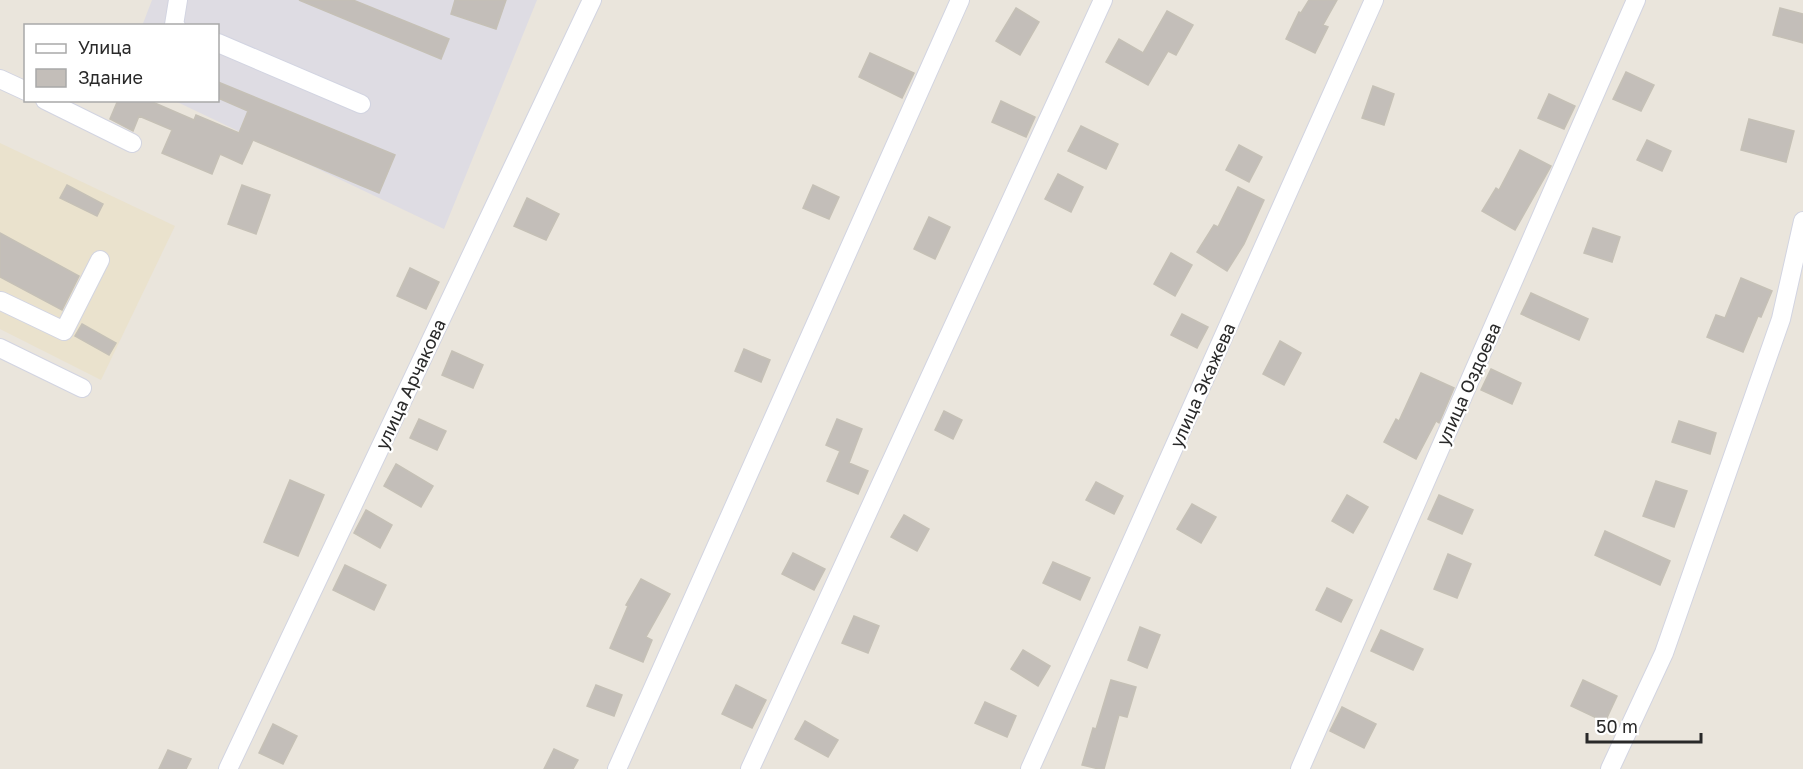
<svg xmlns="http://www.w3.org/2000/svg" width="1803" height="769" font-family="'Golos Text',sans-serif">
  <rect width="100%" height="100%" fill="#eae5dc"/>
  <!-- industrial -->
  <path fill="#dedce3" d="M152 0H537L444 229 175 101 218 100V26H142Z"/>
  <!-- education -->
  <path fill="#eae2cd" d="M0 143 175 226 101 380 0 329Z"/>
  <!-- building -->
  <path fill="#c3beb9" stroke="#c5c0b6" stroke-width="1.5" d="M299 0H353L449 39 441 59Z
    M455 0H506L496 29 451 14Z
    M1309 0H1337L1323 25 1328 27 1315 53 1286 39 1299 12 1301 13Z
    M1016 8 1039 22 1020 55 996 41Z
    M1780 8 1803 14V43L1773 35Z
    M1167 11 1193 25 1176 55 1168 51 1148 85 1106 62 1119 39 1143 53Z
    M870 53 914 73 902 98 859 77Z
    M1626 72 1654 85 1641 111 1613 99Z
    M218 82 395 155 379 193 253 140 242 164 220 154 212 174 162 153 172 130 139 116 133 131 110 119 118 100H148L194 120 196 115 239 133 248 111 218 98Z
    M1373 86 1394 94 1384 125 1362 118Z
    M1549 94 1575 106 1564 129 1538 118Z
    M1001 101 1035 117 1026 137 992 122Z
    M1749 119 1794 131 1786 162 1741 150Z
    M1081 126 1118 144 1106 169 1068 151Z
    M1647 140 1671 151 1662 171 1637 160Z
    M1239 145 1262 157 1249 182 1226 170Z
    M1520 150 1551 166 1515 230 1482 211 1496 188 1499 190Z
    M1058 174 1083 187 1071 212 1045 199Z
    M67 185 103 204 97 216 60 198Z
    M242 185 270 195 256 234 228 224Z
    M813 185 839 197 829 219 803 208Z
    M1238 187 1264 200 1244 244 1227 271 1197 252 1214 225 1218 227Z
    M527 198 559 214 546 240 514 226Z
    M929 217 950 227 935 259 914 249Z
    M1593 228 1620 237 1612 262 1584 253Z
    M0 233 79 276 62 310 0 277Z
    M1171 253 1192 265 1175 296 1154 284Z
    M410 268 439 282 426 309 397 296Z
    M1741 278 1772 291 1761 317 1758 316 1743 352 1707 337 1716 315 1725 318Z
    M1531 293 1588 319 1579 340 1521 314Z
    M1182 314 1208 327 1197 348 1171 335Z
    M82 324 116 343 109 355 75 336Z
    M1280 341 1301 353 1284 385 1263 374Z
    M744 349 770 360 761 382 735 371Z
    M452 351 483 365 473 388 442 375Z
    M1491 369 1521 383 1512 404 1481 390Z
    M1421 373 1454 388 1439 423 1436 421 1416 459 1384 442 1396 419 1399 421Z
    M944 411 962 420 953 439 935 430Z
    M419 419 446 431 437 450 410 438Z
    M837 419 862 429 849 463 868 471 858 494 827 481 840 451 826 445Z
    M1679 421 1716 433 1710 454 1672 442Z
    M396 464 433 486 421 507 384 486Z
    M290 480 324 495 298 556 264 542Z
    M1656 481 1687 491 1674 527 1643 516Z
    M1096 482 1123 496 1114 514 1086 500Z
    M1347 495 1368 507 1353 533 1332 521Z
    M1439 495 1473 510 1462 534 1428 519Z
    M1192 504 1216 517 1201 543 1177 529Z
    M366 510 392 525 380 548 354 533Z
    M904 515 929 529 917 551 891 537Z
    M1605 531 1670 561 1660 585 1595 555Z
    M793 553 825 569 814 590 782 574Z
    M1448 554 1471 564 1457 598 1434 589Z
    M1053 562 1090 578 1080 600 1043 583Z
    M345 565 386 585 374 610 333 590Z
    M641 579 670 594 646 637 652 640 643 662 610 648 628 606 626 605Z
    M1327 588 1352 600 1341 622 1316 610Z
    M854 616 879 626 868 653 842 643Z
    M1140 627 1160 635 1147 668 1128 660Z
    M1381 630 1423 649 1413 670 1371 651Z
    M1023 650 1050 666 1038 686 1011 669Z
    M1111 680 1136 687 1127 717 1119 715 1104 769H1099L1082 765 1093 728 1096 729Z
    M1583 680 1617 696 1605 722 1571 706Z
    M596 685 622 695 614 716 587 706Z
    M736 685 766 700 752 728 722 714Z
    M985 702 1016 716 1007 737 975 723Z
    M1342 707 1376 724 1364 748 1330 731Z
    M805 721 838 740 828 757 795 739Z
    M273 724 297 736 283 764 259 753Z
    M554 749 578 760 573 769H544Z
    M168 750 191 759 186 769H159Z"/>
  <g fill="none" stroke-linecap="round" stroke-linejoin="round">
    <defs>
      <path id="minor" d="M176 26 174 25 178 0
        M218 43 361 104
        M0 79 26 91
        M45 100 132 143
        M1 301 64 331 100 260
        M0 348 82 388
        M228 769 592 0
        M617 769 960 0
        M750 769 1103 0
        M1030 769 1374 0
        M1300 769 1636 0
        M1610 769 1664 653 1781 319 1803 221"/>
    </defs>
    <!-- minor casing -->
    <use href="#minor" stroke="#d2d4e1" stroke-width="20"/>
    <!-- minor -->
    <use href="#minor" stroke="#fff" stroke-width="18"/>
  </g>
  <g text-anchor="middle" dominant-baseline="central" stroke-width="4.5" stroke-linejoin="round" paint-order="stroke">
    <!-- street labels -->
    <g font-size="18" fill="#292929" stroke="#fff">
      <text transform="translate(410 384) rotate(-65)">улица Арчакова</text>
      <text transform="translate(1468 384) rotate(-66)">улица Оздоева</text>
      <text transform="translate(1202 385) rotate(-66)">улица Экажева</text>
    </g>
  </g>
  <!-- legend -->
  <rect x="24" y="24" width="195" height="78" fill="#ffffff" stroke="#a9a9a9" stroke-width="1.5"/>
  <rect x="36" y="44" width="30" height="9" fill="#ffffff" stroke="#a9a9a9" stroke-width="1.5"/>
  <text x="78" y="54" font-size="18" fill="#292929">Улица</text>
  <rect x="36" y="69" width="30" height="18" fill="#c3beb9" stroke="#a9a9a9" stroke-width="1.5"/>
  <text x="78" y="84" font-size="18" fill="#292929">Здание</text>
  <!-- scale -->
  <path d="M1587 733v9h114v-9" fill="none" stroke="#292929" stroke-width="3"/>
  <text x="1596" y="733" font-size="18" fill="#292929" stroke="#ffffff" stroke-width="4.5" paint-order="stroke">50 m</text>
</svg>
